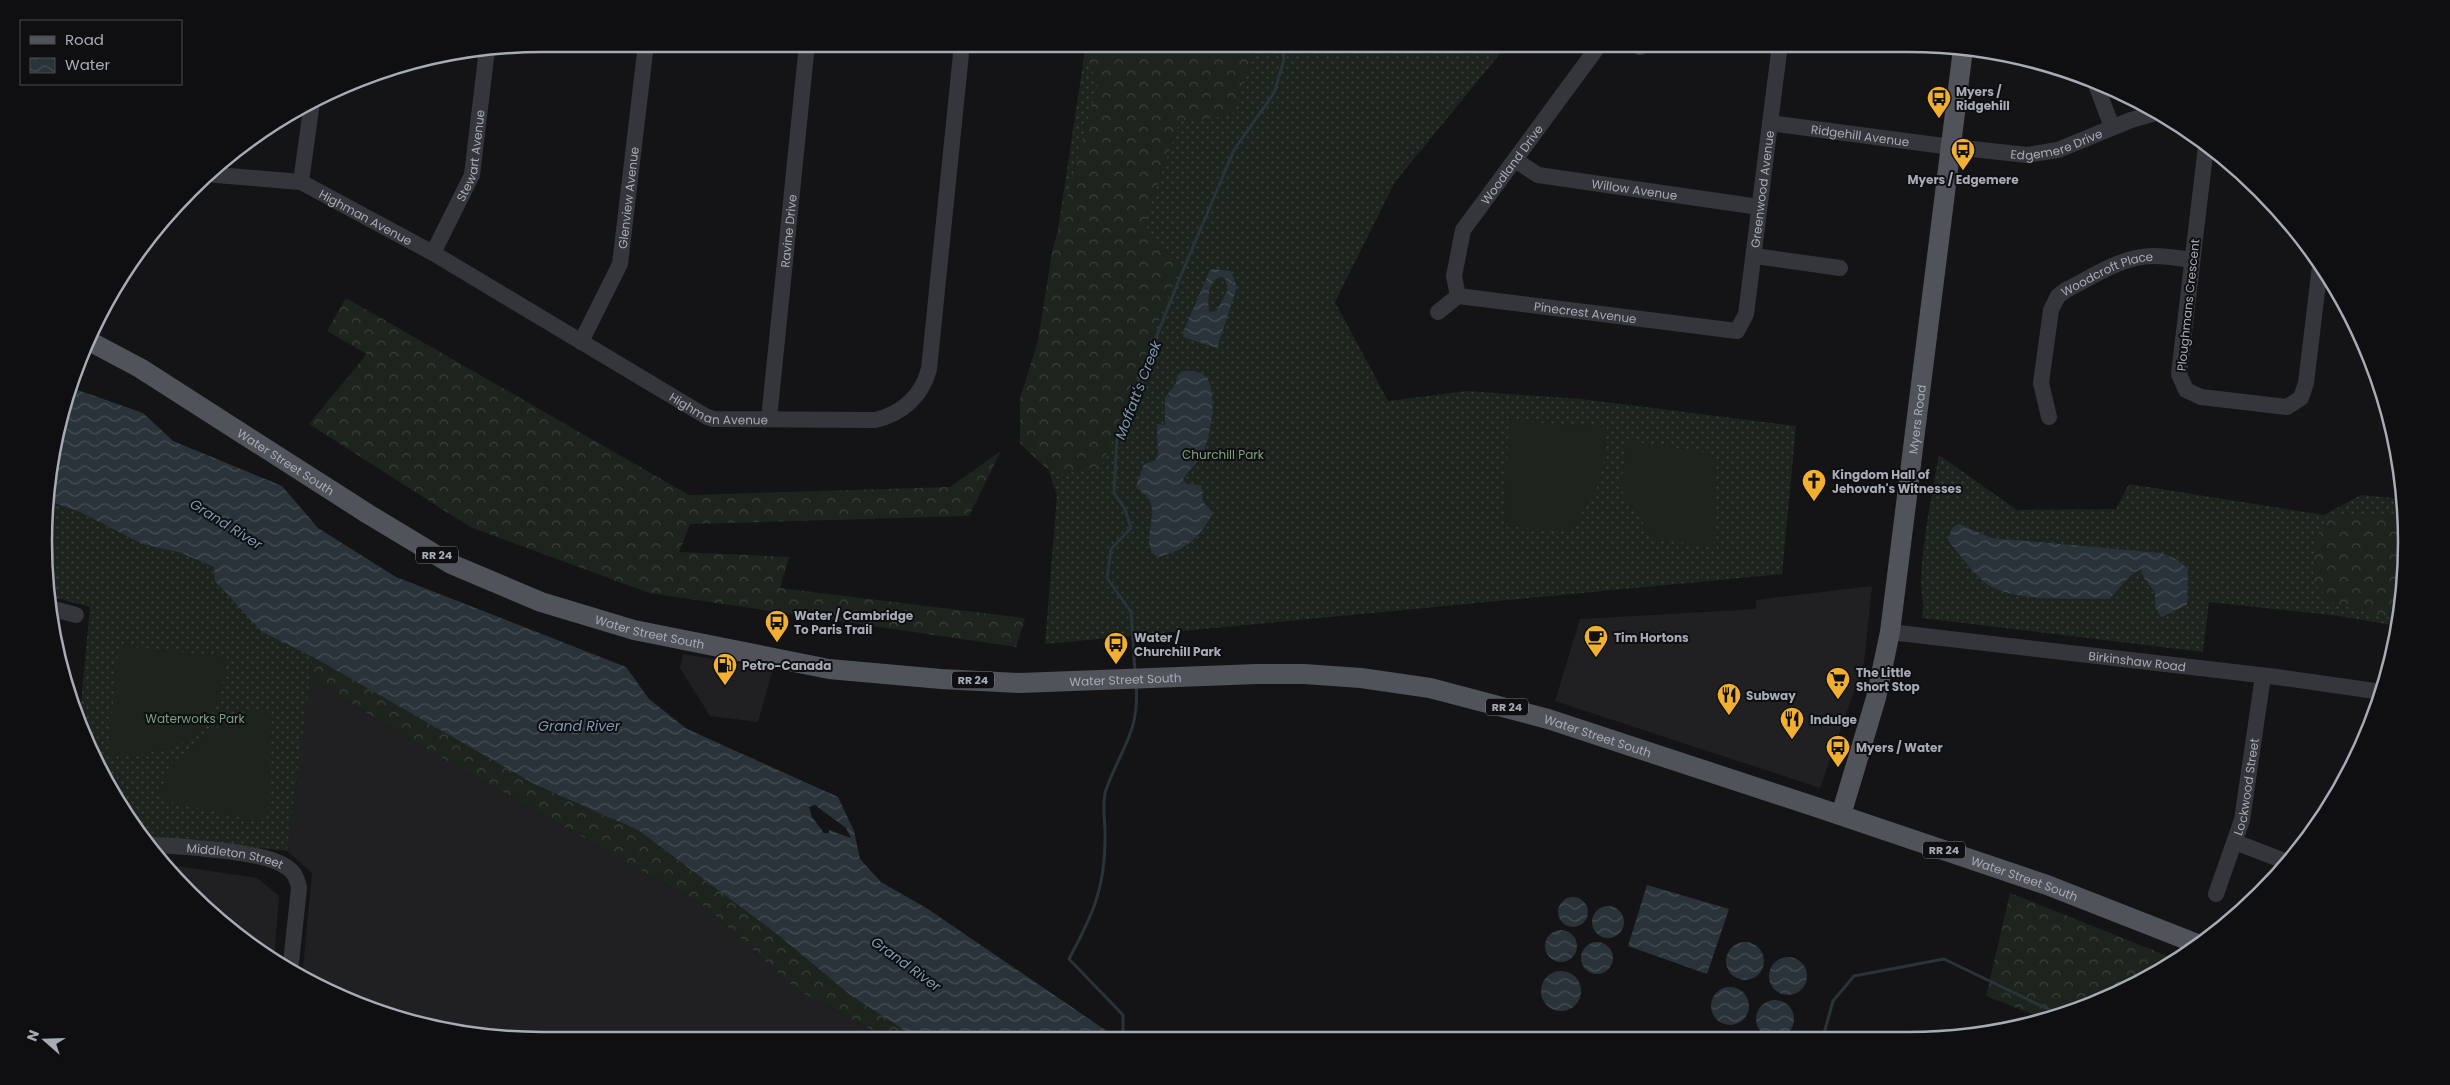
<svg xmlns="http://www.w3.org/2000/svg" width="2450" height="1085" font-family="Poppins,sans-serif">
  <defs>
    <pattern id="grass-dots" width="8" height="8" patternUnits="userSpaceOnUse" patternTransform="scale(1.25)"><rect width="8" height="8" fill="#1c241d"/><path d="M2 2h.1M6 6h.1" fill="none" stroke="#3a413c" stroke-width="1.8" stroke-linecap="round"/></pattern>
    <pattern id="forest-crowns" width="20" height="18" patternUnits="userSpaceOnUse" patternTransform="scale(1.25)"><rect width="20" height="18" fill="#1c241d"/><path d="M2 6a3 3 0 1 1 6 0M12 15a3 3 0 1 1 6 0" fill="none" stroke="#3a413c"/></pattern>
    <pattern id="water-waves" width="16" height="10" patternUnits="userSpaceOnUse" patternTransform="scale(1.25)"><rect width="16" height="10" fill="#2a333a"/><path d="M0 5q4-4 8 0t8 0" fill="none" stroke="#464e54"/></pattern>
  </defs>
  <rect width="100%" height="100%" fill="#141416"/>
  <!-- built -->
  <path fill="#202023" d="M1872 586 1864 663 1820 788 1555 701 1580 619 1756 609V600Z
    M683 654 773 669 758 722 710 716 680 668Z
    M310 677 407 738 706 907 797 990 891 1040 542 1041 445 1032 382 1015 302 978 312 873 287 851Z
    M163 864 257 878 279 896 274 960 214 918Z"/>
  <!-- grass -->
  <path fill="url(#grass-dots)" d="M1086 44H1508L1395 182 1335 302 1388 401 1467 391 1581 399 1796 426 1782 574 1045 644 1057 495 1030 416Z
    M1939 455 2017 510 2116 509 2129 484 2324 515 2361 495 2403 499 2405 510 2402 608 2398 626 2339 616 2209 602 2203 652 1922 618C1925 602 1921 595 1921 580 1923 538 1931 496 1939 455Z
    M48 502 82 513 142 544 181 553 214 567 262 632 313 657 287 851 142 835 111 792 79 725 90 607 49 596 44 542Z"/>
  <!-- forest -->
  <path fill="url(#forest-crowns)" d="M1086 44H1258L1233 113 1215 118 1180 121 1144 224 1180 267 1102 465C1051 478 1058 480 1020 443V399L1038 340 1052 252 1098 82 1084 58Z
    M346 298 689 495 950 487 1001 451 969 516 690 524 679 552 789 557 780 588 1025 618 1016 647 649 593 470 527 309 424 367 354 327 331Z
    M2405 513 2402 608 2399 620 2331 603 2313 582 2314 542 2328 516Z
    M313 657 536 785 638 830 778 935 849 994 901 1028 914 1040H891L797 990 706 907 407 738 310 677Z
    M2010 893 2175 959 2099 1003 2042 1018 1986 996Z"/>
  <!-- garden -->
  <path fill="#1c241d" d="M1512 421 1607 427 1601 481 1571 531 1504 526 1509 425Z
    M1628 441 1708 453 1716 458 1713 548 1653 538 1620 488Z
    M125 646 227 657C219 736 185 758 108 753L118 653Z
    M255 711 272 713 268 814 261 821 252 820 160 800 164 781 170 764 235 714Z"/>
  <!-- water -->
  <path fill="url(#water-waves)" fill-rule="evenodd" d="M1213 269 1231 271 1237 287 1217 348 1183 337 1184 330 1210 270ZM1218 277 1225 278 1228 289 1218 309 1212 313 1209 312C1207 300 1208 284 1218 277Z
    M1184 371C1191 371 1201 371 1206 377 1219 392 1210 443 1200 459 1194 466 1188 471 1183 480L1187 484 1201 485 1203 502 1213 513C1199 538 1186 550 1158 557 1140 549 1156 519 1151 504 1149 495 1141 493 1136 486L1144 464 1154 461 1158 457 1157 424 1165 425V398L1176 383 1177 375Z
    M69 387 143 413 173 441 282 486 318 528 396 577 626 667 649 699 687 729 838 797 854 831 860 859 881 882 928 909 1120 1040H914L901 1028 849 994 778 935 638 830 536 785 313 657 262 632 215 581 214 567 181 553 142 544 82 513 48 501 53 445ZM815 805 846 828 851 838 829 830V833H824L812 817 809 807Z
    M1959 524 1992 538 2161 553 2176 559 2188 569 2187 605 2161 617 2155 607V592L2144 578 2141 569C2127 576 2121 588 2109 599 2076 598 2021 602 1992 587 1977 579 1959 554 1948 540L1952 528Z
    M1647 885 1729 909 1707 974 1628 946Z
    M1558 912a15 15 0 1 1 30 0a15 15 0 1 1-30 0Z
    M1592 922a16 16 0 1 1 32 0a16 16 0 1 1-32 0Z
    M1545 946a16 16 0 1 1 32 0a16 16 0 1 1-32 0Z
    M1726 961a19 19 0 1 1 38 0a19 19 0 1 1-38 0Z
    M1581 958a16 16 0 1 1 32 0a16 16 0 1 1-32 0Z
    M1769 976a19 19 0 1 1 38 0a19 19 0 1 1-38 0Z
    M1541 991a20 20 0 1 1 40 0a20 20 0 1 1-40 0Z
    M1711 1006a19 19 0 1 1 38 0a19 19 0 1 1-38 0Z
    M1756 1019a19 19 0 1 1 38 0a19 19 0 1 1-38 0Z"/>
  <g fill="none" stroke-linecap="round" stroke-linejoin="round">
    <!-- stream -->
    <path stroke="#2a333a" stroke-width="3" d="M1135 671 1131 612 1107 578 1111 549 1131 528 1125 509 1114 493 1117 436 1179 280 1234 150 1274 93 1284 60 1282 44
      M1823 1037 1833 1001 1854 976 1944 959 2058 1014
      M1123 1040V1015L1069 959C1092 916 1105 889 1105 840 1106 825 1101 804 1106 790 1120 750 1140 732 1136 685"/>
    <!-- minor -->
    <g stroke="#35363b" stroke-width="16">
      <path d="M1638 44 1640 47"/>
      <path d="M2095 82 2112 127"/>
      <path id="s1" d="M1770 123 1936 145 2027 155 2058 150 2131 120 2159 112"/>
      <path d="M2206 146 2179 374 2186 390 2201 397 2287 407 2301 398 2306 383 2320 266"/>
      <path id="s2" d="M1515 160 1538 175 1759 207"/>
      <path id="s3" d="M216 175 301 182 433 253 707 417 714 419 875 420C902 414 922 396 929 369L962 44"/>
      <path d="M301 182 312 102"/>
      <path id="s4" d="M433 253 472 175 487 49"/>
      <path d="M1755 256 1840 268"/>
      <path id="s5" d="M1458 296 1454 276 1463 230 1600 44"/>
      <path id="s6" d="M1438 312 1458 296 1737 331 1746 314 1780 44"/>
      <path id="s7" d="M581 342 620 264 646 44"/>
      <path id="s8" d="M2049 417 2041 383 2051 310 2058 296 2066 290C2092 277 2122 256 2153 256 2166 256 2179 258 2192 260"/>
      <path id="s9" d="M769 419 807 44"/>
      <path d="M50 608 76 615"/>
      <path id="s10" d="M1890 632 2277 677 2382 692"/>
      <path d="M2235 842 2287 862"/>
      <path id="s11" d="M148 844C179 847 261 850 285 866 294 871 297 878 299 888L290 972"/>
      <path id="s12" d="M2216 894 2242 820 2263 676"/>
    </g>
    <!-- major -->
    <g stroke="#51535a" stroke-width="20">
      <path id="s13" d="M89 341 140 368 368 514 451 564 541 602 634 630 829 669 941 679 1020 683 1257 674H1304L1361 678 1430 688 1548 719 1822 809 2047 885 2200 945"/>
      <path id="s14" d="M1841 815 1876 698 1890 632 1963 49"/>
    </g>
  </g>
  <!-- icons -->
  <defs>
    <symbol id="bus-pin" viewBox="-11 -11 22 30"><path d="M0 17L-7.5 6A9.5 9.5 0 1 1 7.5 6Z" fill="#f2b031" stroke="#0f0f11"/><path d="M-5-6H5V4H4V6H2V4H-2V6H-4V4H-5ZM-3.5-4V0h7V-4ZM-3.5 1.2v1.5H-2V1.2ZM2 1.2v1.5H3.5V1.2Z" fill="#111"/></symbol>
    <symbol id="church-pin" viewBox="-11 -11 22 30"><path d="M0 17L-7.5 6A9.5 9.5 0 1 1 7.5 6Z" fill="#f2b031" stroke="#0f0f11"/><path d="M-1.2-6h2.4v3.5h3.3v2.4h-3.3V6h-2.4V-.1h-3.3v-2.4h3.3Z" fill="#111"/></symbol>
    <symbol id="cafe-pin" viewBox="-11 -11 22 30"><path d="M0 17L-7.5 6A9.5 9.5 0 1 1 7.5 6Z" fill="#f2b031" stroke="#0f0f11"/><path d="M-5.5-4.5H6V0H3Q3 3.5 0 3.5H-2.5Q-5.5 3.5-5.5 0ZM3-3.2v2h1.7v-2ZM-6 4.5H4V6H-6Z" fill="#111"/></symbol>
    <symbol id="fuel-pin" viewBox="-11 -11 22 30"><path d="M0 17L-7.5 6A9.5 9.5 0 1 1 7.5 6Z" fill="#f2b031" stroke="#0f0f11"/><path d="M-5.5-6h7V0h2V4h1.3V-2.5L3-4.5l.8-.8L6-3V5H2.5V1h-1V6h-7ZM-4.2-4.7v3.2H.2V-4.7Z" fill="#111"/></symbol>
    <symbol id="supermarket-pin" viewBox="-11 -11 22 30"><path d="M0 17L-7.5 6A9.5 9.5 0 1 1 7.5 6Z" fill="#f2b031" stroke="#0f0f11"/><path d="M-6-5.5h2.5l.6 2H6L4.5 2H-2.5L-4.4-4H-6ZM-1.5 3.2a1.3 1.3 0 1 0 .1 0ZM3 3.2a1.3 1.3 0 1 0 .1 0Z" fill="#111"/></symbol>
    <symbol id="restaurant-pin" viewBox="-11 -11 22 30"><path d="M0 17L-7.5 6A9.5 9.5 0 1 1 7.5 6Z" fill="#f2b031" stroke="#0f0f11"/><path d="M-5-6h1v4h1v-4h1v4h1v-4h1v5L-1.5 .5V6h-2V.5L-5-1ZM5-6V6H3V1.5H1.5Q1.5-4 5-6Z" fill="#111"/></symbol>
  </defs>
  <g fill-rule="evenodd">
    <use href="#bus-pin" x="1925" y="84" width="28" height="38"/>
    <use href="#bus-pin" x="1949" y="136" width="28" height="38"/>
    <use href="#church-pin" x="1800" y="467" width="28" height="38"/>
    <use href="#bus-pin" x="763" y="608" width="28" height="38"/>
    <use href="#cafe-pin" x="1582" y="623" width="28" height="38"/>
    <use href="#bus-pin" x="1102" y="630" width="28" height="38"/>
    <use href="#fuel-pin" x="711" y="651" width="28" height="38"/>
    <use href="#supermarket-pin" x="1824" y="665" width="28" height="38"/>
    <use href="#restaurant-pin" x="1715" y="681" width="28" height="38"/>
    <use href="#restaurant-pin" x="1778" y="705" width="28" height="38"/>
    <use href="#bus-pin" x="1824" y="733" width="28" height="38"/>
  </g>
  <g text-anchor="middle" dominant-baseline="central" stroke-width="4" stroke-linejoin="round" paint-order="stroke">
    <!-- shield labels -->
    <g fill="#0f0f11" stroke="#797c84" stroke-width="1">
      <rect x="416" y="546.5" width="42" height="17" rx="4"/>
      <rect x="952" y="671.5" width="42" height="17" rx="4"/>
      <rect x="1486" y="698.5" width="42" height="17" rx="4"/>
      <rect x="1923" y="841.5" width="42" height="17" rx="4"/>
    </g>
    <g font-size="11" font-weight="bold" fill="#a6abb6">
      <text x="437" y="555">RR 24</text>
      <text x="973" y="680">RR 24</text>
      <text x="1507" y="707">RR 24</text>
      <text x="1944" y="850">RR 24</text>
    </g>
    <!-- poi labels -->
    <g font-size="12" font-weight="bold" fill="#a6abb6" stroke="#0f0f11" text-anchor="start">
      <text x="1956" y="91">Myers /<tspan x="1956" dy="14">Ridgehill</tspan></text>
      <text x="1963" y="179" text-anchor="middle">Myers / Edgemere</text>
      <text x="1832" y="474">Kingdom Hall of<tspan x="1832" dy="14">Jehovah's Witnesses</tspan></text>
      <text x="794" y="615">Water / Cambridge<tspan x="794" dy="14">To Paris Trail</tspan></text>
      <text x="1134" y="637">Water /<tspan x="1134" dy="14">Churchill Park</tspan></text>
      <text x="1614" y="637">Tim Hortons</text>
      <text x="742" y="665">Petro-Canada</text>
      <text x="1856" y="672">The Little<tspan x="1856" dy="14">Short Stop</tspan></text>
      <text x="1746" y="695">Subway</text>
      <text x="1810" y="719">Indulge</text>
      <text x="1856" y="747">Myers / Water</text>
    </g>
    <!-- street labels -->
    <g font-size="12" fill="#a6abb6" stroke="#0f0f11">
      <text stroke="none"><textPath href="#s1" startOffset="91">Ridgehill Avenue</textPath></text>
      <text stroke="none"><textPath href="#s1" startOffset="290">Edgemere Drive</textPath></text>
      <text stroke="none"><textPath href="#s4" startOffset="106">Stewart Avenue</textPath></text>
      <text stroke="none"><textPath href="#s5" startOffset="149">Woodland Drive</textPath></text>
      <text stroke="none"><textPath href="#s2" startOffset="125">Willow Avenue</textPath></text>
      <text stroke="none"><textPath href="#s6" startOffset="452">Greenwood Avenue</textPath></text>
      <text stroke="none"><textPath href="#s7" startOffset="154">Glenview Avenue</textPath></text>
      <text stroke="none"><textPath href="#s3" startOffset="159">Highman Avenue</textPath></text>
      <text stroke="none"><textPath href="#s9" startOffset="189">Ravine Drive</textPath></text>
      <text stroke="none"><textPath href="#s8" startOffset="179">Woodcroft Place</textPath></text>
      <text transform="translate(2188 305) rotate(-84)">Ploughmans Crescent</text>
      <text stroke="none"><textPath href="#s6" startOffset="154">Pinecrest Avenue</textPath></text>
      <text stroke="none"><textPath href="#s3" startOffset="564">Highman Avenue</textPath></text>
      <text stroke="none"><textPath href="#s14" startOffset="404">Myers Road</textPath></text>
      <text stroke="none"><textPath href="#s13" startOffset="231">Water Street South</textPath></text>
      <text stroke="none"><textPath href="#s13" startOffset="636">Water Street South</textPath></text>
      <text stroke="none"><textPath href="#s10" startOffset="249">Birkinshaw Road</textPath></text>
      <text stroke="none"><textPath href="#s13" startOffset="1116">Water Street South</textPath></text>
      <text stroke="none"><textPath href="#s13" startOffset="1596">Water Street South</textPath></text>
      <text stroke="none"><textPath href="#s12" startOffset="112">Lockwood Street</textPath></text>
      <text stroke="none"><textPath href="#s11" startOffset="88">Middleton Street</textPath></text>
      <text stroke="none"><textPath href="#s13" startOffset="2046">Water Street South</textPath></text>
    </g>
    <!-- park labels -->
    <g font-size="12" fill="#7da17f" stroke="#0f0f11">
      <text x="1223" y="454">Churchill Park</text>
      <text x="195" y="718">Waterworks Park</text>
    </g>
    <!-- water labels -->
    <g font-size="14" font-style="italic" fill="#7d99b2" stroke="#0f0f11">
      <text transform="translate(1138 390) rotate(-69)">Moffatt's Creek</text>
      <text transform="translate(226 524) rotate(32)">Grand River</text>
      <text x="579" y="726">Grand River</text>
      <text transform="translate(906 964) rotate(36)">Grand River</text>
    </g>
  </g>
  <!-- crop -->
  <path d="M0 0H2450V1085H0ZM542 52H1908A490 490 0 0 1 2398 542V542A490 490 0 0 1 1908 1032H542A490 490 0 0 1 52 542V542A490 490 0 0 1 542 52Z" fill="#0f0f11" fill-rule="evenodd"/>
  <path fill="none" stroke="#a6abb6" stroke-width="2.5" d="M542 52H1908A490 490 0 0 1 2398 542V542A490 490 0 0 1 1908 1032H542A490 490 0 0 1 52 542V542A490 490 0 0 1 542 52Z"/>
  <!-- legend -->
  <rect x="20" y="20" width="162" height="65" fill="#0f0f11" stroke="#4b4d53"/>
  <rect x="30" y="36" width="25" height="8" fill="#51535a" stroke="#4b4d53"/>
  <text x="65" y="45" font-size="15" fill="#a6abb6">Road</text>
  <rect x="30" y="58" width="25" height="15" fill="url(#water-waves)" stroke="#4b4d53"/>
  <text x="65" y="70" font-size="15" fill="#a6abb6">Water</text>
  <!-- north arrow -->
  <g transform="translate(45 1040) rotate(290)" stroke="#0f0f11" stroke-width="4" paint-order="stroke">
  <path d="M0-4L9 19L0 12L-9 19Z" fill="#a6abb6"/>
  <text y="-8" font-size="14" font-weight="bold" text-anchor="middle" fill="#a6abb6">N</text>
  </g>
</svg>
